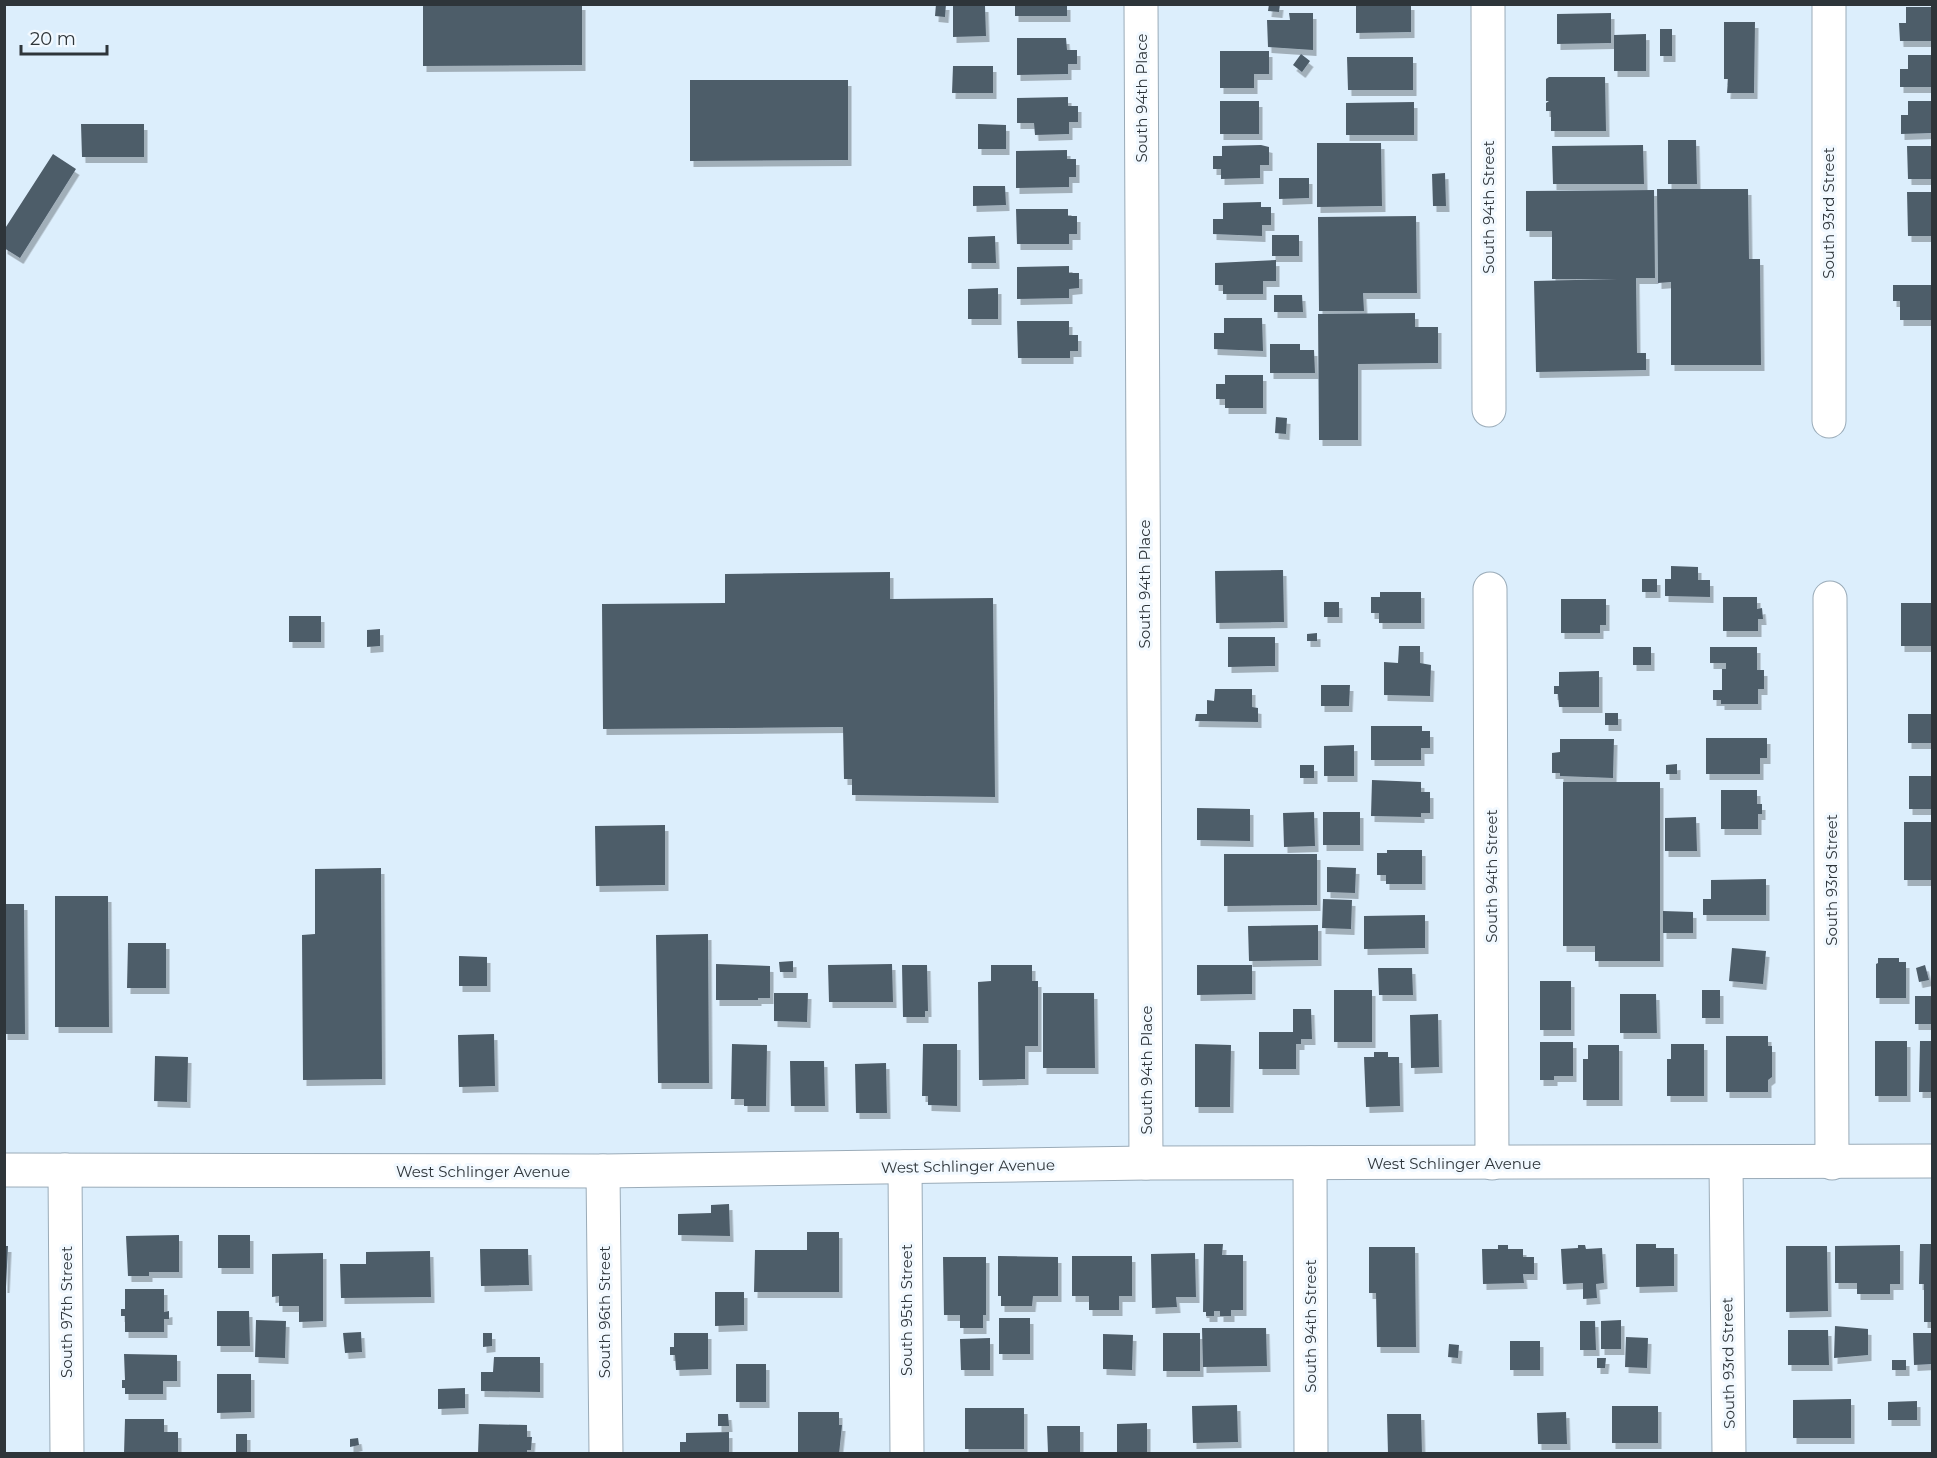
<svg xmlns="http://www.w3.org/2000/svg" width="1937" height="1458" font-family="Montserrat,sans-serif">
  <defs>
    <filter id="shadow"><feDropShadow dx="3.5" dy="6" stdDeviation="0" flood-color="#0004"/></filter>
  </defs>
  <rect width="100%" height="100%" fill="#dceefc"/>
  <!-- building -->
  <path fill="#4e5d69" filter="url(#shadow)" d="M423 4H582V65L423 66Z
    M936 4H946L945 17 935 16Z
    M1015 4H1067V16H1015Z
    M1269 4H1280L1279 12 1268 11Z
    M1356 4H1411V32L1356 33Z
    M953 6H985L986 36 953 37Z
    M1906 7H1932V41H1900L1899 23H1906Z
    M1289 13H1313V50L1268 47 1267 20H1290Z
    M1611 13V43L1557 44V14Z
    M1724 22H1755L1754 93H1727L1728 79H1724Z
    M1660 29H1672V56H1660Z
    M1646 34V71H1614V35Z
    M1017 38H1066L1067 50H1077V64H1068V74L1017 75Z
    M1220 51H1269V74H1254V88H1220Z
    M1301 54 1310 61 1302 72 1293 65Z
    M1908 55H1932V87H1900V69H1908Z
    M1347 57H1413V90H1348Z
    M953 66H993V93H952Z
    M1549 77H1605L1606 131H1551V111H1546V103L1549 101H1546V79Z
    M690 80H848V160L690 161Z
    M1068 97V106H1078V122H1069V134L1035 135 1034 123H1017V98Z
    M1220 101H1259V134H1220Z
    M1908 101H1932V133L1901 134V115H1908Z
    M1414 102V135H1346V103Z
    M81 124H144V157H82Z
    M978 124 1006 125V149H978Z
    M1668 140H1696L1697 184H1668Z
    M1317 143H1381L1382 206 1317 207Z
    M1261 145 1269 147V165H1260V178L1221 179V169H1213V156H1222V146Z
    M1643 145 1644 184H1553L1552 146Z
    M1907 146H1932V179H1908Z
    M1067 150V159H1076V177H1069V187L1016 188V151Z
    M53 154 76 169 20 258 4 248V230Z
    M1445 173 1446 206H1433L1432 174Z
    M1279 178H1309V198L1279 199Z
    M973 186H1005L1006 205 973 206Z
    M1657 189H1748L1749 259H1760L1761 365H1671V282L1658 283Z
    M1654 190 1655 278H1636L1637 353H1646V370L1536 372 1534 281 1617 279H1552V231H1526V191Z
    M1907 192H1932V236H1908Z
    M1261 202V207H1271V225H1262V236L1213 234V219H1223V203Z
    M1016 209H1068V216H1077V234H1069V244H1017Z
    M1416 216 1417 293H1363L1364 311H1319L1318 217Z
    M1272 235H1299V256H1272Z
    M995 236 996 263H968V237Z
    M1276 260V281H1263V294H1223V285H1215V263Z
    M1069 266V273H1079V288L1069 289V298L1017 299V267Z
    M1893 285H1932V320H1900V301H1893Z
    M998 288V319H968V289Z
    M1274 295H1302L1303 312H1274Z
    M1415 313V327H1438V363L1358 364V440H1319L1318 314Z
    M1224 318H1262L1263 351 1214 349V333H1224Z
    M1017 321H1069V335H1078V351H1070V358H1018Z
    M1270 344H1300V350H1314L1315 373H1270Z
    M1225 375H1263V408H1225V399H1216V384H1225Z
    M1276 417 1287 418 1286 434 1275 433Z
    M1671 566 1698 567V580H1710V597L1665 596V579H1671Z
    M1283 570 1284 622 1216 623 1215 571Z
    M890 572V599L993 598 995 797 852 795V779H844L843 727 603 729 602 604 725 603V574Z
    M1642 579H1657V592H1642Z
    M1380 592H1421V623H1379V613H1371V597H1380Z
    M1723 597H1757V609L1762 608 1763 619H1758V631H1723Z
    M1561 599H1606V625H1600V633H1561Z
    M1324 602H1339V617H1324Z
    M1901 603H1932V646H1901Z
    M289 616H321V642H289Z
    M380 629V646L367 647V630Z
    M1317 633V641H1307V634Z
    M1228 637H1275V666L1228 667Z
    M1399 646H1420V663L1431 665 1430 696 1384 695V662L1398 663Z
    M1633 647H1651V665H1633Z
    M1710 647H1757V670H1764V689H1758V704H1721V700H1713V690H1722V669H1726V663H1710Z
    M1599 671V707H1559L1558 694H1554V686H1559V672Z
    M1321 685H1350L1349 706H1321Z
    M1215 689H1252V707L1258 708V722L1195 721 1196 714H1207V700L1214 701Z
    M1605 713H1618V725H1605Z
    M1908 714H1932V743H1908Z
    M1371 726H1422V731H1430V748H1421V760H1371Z
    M1706 738H1767V758H1760V774H1706Z
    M1560 739H1614L1613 778 1560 776V773H1552V753L1560 752Z
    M1354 745V776H1324V746Z
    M1677 764V774H1666V765Z
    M1300 765H1314V778H1300Z
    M1909 776H1932V809H1909Z
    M1372 780 1421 782V792H1430V813H1421V817L1371 816Z
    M1563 782H1660V961H1595V946H1563Z
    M1721 790H1757V804H1762V814H1758V829H1721Z
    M1197 808 1250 809V841L1197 840Z
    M1314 812 1315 846 1284 847 1283 813Z
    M1323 812H1360V845H1323Z
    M1696 817 1697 851H1665V818Z
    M1904 822H1932V880H1904Z
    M665 825V885L596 886 595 826Z
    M1387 850H1422V884H1386V875H1377V853H1387Z
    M1224 854H1317V905L1224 906Z
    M1327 867 1356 868 1355 893 1327 892Z
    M381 868 382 1079 303 1080 302 935 315 934V869Z
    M1766 879V915H1703V899H1711V880Z
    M55 896H108L109 1027H55Z
    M1323 899 1352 900 1351 929 1322 928Z
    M4 904H24L25 1034H4Z
    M1663 911 1693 912V933H1663Z
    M1425 915V948L1364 949V916Z
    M1318 925V960L1249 961 1248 926Z
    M708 934 709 1083H658L656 935Z
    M128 943H166V988H127Z
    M1732 948 1766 951 1763 984 1729 981Z
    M459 956 487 957V986H459Z
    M1878 958H1899V962H1906V998H1876V964L1878 963Z
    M793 961V972H780L779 962Z
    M716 964 770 966V998H758V1000H716Z
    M892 964 893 1002H829L828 965Z
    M902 965H927L928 1011H925V1017H903Z
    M991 965H1032V981H1038V1046H1025V1079L979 1080 978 982 991 981Z
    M1197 965H1252V994L1197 995Z
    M1925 965 1929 980 1919 982 1916 968Z
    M1378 968H1412L1413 995H1379Z
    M1540 981H1571V1030H1540Z
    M1334 990H1372V1042H1334Z
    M1702 990H1720V1018H1702Z
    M774 993H808L807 1022 774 1021Z
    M1043 993H1094L1095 1068H1043Z
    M1620 994H1656L1657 1033H1620Z
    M1915 996H1932V1024H1915Z
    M1293 1009H1311L1312 1039H1301V1044H1296V1069H1259V1032H1293Z
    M1438 1014 1439 1067 1411 1068 1410 1015Z
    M494 1034 495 1086 459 1087 458 1035Z
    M1726 1036H1768V1046H1772V1077L1768 1080V1092H1726Z
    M1875 1041H1907V1096H1875Z
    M1920 1041H1932V1092H1919Z
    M1540 1042H1573V1076H1554V1080H1540Z
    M732 1044 767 1045 766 1106H744V1099H731Z
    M923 1044H957V1106L928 1105V1096H922Z
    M1195 1044 1231 1045 1230 1107H1195Z
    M1671 1044H1704V1096H1667V1059H1671Z
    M1588 1045H1619V1100H1583V1059H1588Z
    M1374 1052H1388V1057H1399L1400 1106 1366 1107 1364 1057H1374Z
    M155 1056 188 1057 187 1102 154 1101Z
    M790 1061H824L825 1106H791Z
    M886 1063 887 1113H856L855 1064Z
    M729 1204 730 1236 678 1235V1214L711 1213V1205Z
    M807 1232H839V1292H754L755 1250H807Z
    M179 1235V1272H149V1276H128L126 1236Z
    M218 1235H250V1268H218Z
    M1204 1244H1223L1222 1255H1243V1310H1231V1316H1220V1311H1214V1316H1206V1312H1203Z
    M1636 1244H1656V1248H1674V1286L1636 1287Z
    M1920 1244H1932V1322H1924V1284H1919Z
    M1498 1245H1508V1249H1523V1257H1534V1274H1523L1524 1283 1483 1284 1482 1249H1498Z
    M1578 1245H1585L1586 1249 1602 1248 1604 1283 1596 1284 1597 1298 1583 1299V1283L1563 1284 1561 1249 1578 1248Z
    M1900 1245V1284H1890V1294H1857V1283H1835V1246Z
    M4 1246H8L6 1287H4Z
    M1786 1246H1827L1828 1311 1786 1312Z
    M1369 1247H1415L1416 1347H1377L1376 1293H1369Z
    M480 1249H528L529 1285 481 1286Z
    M430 1251 431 1297 341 1298 340 1264H366V1252Z
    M323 1253V1321L299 1322V1306H279V1296L272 1297V1254Z
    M1195 1253 1196 1297H1176L1177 1307 1152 1308 1151 1254Z
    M998 1256 1058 1257V1296H1033L1032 1306H1001V1296H998Z
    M1072 1256H1132V1296H1119V1310H1089V1296H1072Z
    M943 1257H986V1315H983V1328H960V1315H944Z
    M125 1289H164V1312L169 1311V1319H164V1332H125V1316H121V1309H125Z
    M715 1292H744V1325L715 1326Z
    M217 1311H249L250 1346H217Z
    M999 1318H1030V1354H999Z
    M256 1320 286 1321 285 1358 255 1357Z
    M1621 1320V1349H1601V1321Z
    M1580 1321H1595L1596 1350H1580Z
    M1835 1326 1868 1329V1355L1834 1358Z
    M1202 1328H1266L1267 1366 1203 1367Z
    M1788 1330H1828L1829 1365H1788Z
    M361 1332 362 1352 345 1353 343 1333Z
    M483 1333H492V1346L483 1347Z
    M674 1333H708V1369L676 1370 675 1355H670V1347H674Z
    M1163 1333H1200V1371H1163Z
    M1913 1333H1932V1364L1914 1365Z
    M1103 1334 1133 1335 1132 1370 1103 1369Z
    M1626 1337 1648 1338 1647 1368 1625 1367Z
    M990 1338V1370H961L960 1339Z
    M1510 1341H1540V1370H1510Z
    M1449 1344 1459 1345 1458 1358 1448 1357Z
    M124 1354 177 1355V1381H163V1394H125V1388H122V1380H125Z
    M494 1357H540V1392L481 1391V1372H493Z
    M1597 1358H1606L1605 1368H1597Z
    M1892 1360H1906V1370H1892Z
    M736 1364H766V1402H736Z
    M217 1374H251V1412L217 1413Z
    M465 1388V1408L438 1409V1389Z
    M1851 1399V1438H1793V1400Z
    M1917 1401V1420H1888V1402Z
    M1237 1405 1238 1442 1193 1443 1192 1406Z
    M1612 1406H1658V1443H1612Z
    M965 1408H1024V1449H965Z
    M798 1412H839V1425H842L839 1454H798Z
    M1566 1412 1567 1444H1538L1537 1413Z
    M718 1414H728L729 1426H718Z
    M1387 1414H1421L1422 1454H1388Z
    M125 1419H164V1432H178V1454H124Z
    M1147 1423V1453L1117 1454V1424Z
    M479 1424 527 1425V1437H532L531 1450H527V1454H478Z
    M1047 1426H1080V1453H1048Z
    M729 1432V1454H680V1442H686V1433Z
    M236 1434H247V1453H236Z
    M358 1438 359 1445 350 1447V1439Z"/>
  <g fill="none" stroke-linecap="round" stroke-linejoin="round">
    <defs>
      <path id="street" d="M1141 4 1146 1163
        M1488 4 1489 410
        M1829 421V4
        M1490 589 1492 1163
        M1830 598 1832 1163
        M1310 1163 1311 1454
        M1726 1164 1729 1454
        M905 1167 907 1454
        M65 1170 67 1454
        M603 1171 606 1454"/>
      <path id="secondary" d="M4 1170 603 1171 1146 1163 1932 1161"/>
    </defs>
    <!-- street casing -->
    <use href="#street" stroke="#9aabb8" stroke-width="35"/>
    <!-- secondary casing -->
    <use href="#secondary" stroke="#9aabb8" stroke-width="35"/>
    <!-- street -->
    <use href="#street" stroke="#fff" stroke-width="33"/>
    <!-- secondary -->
    <use href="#secondary" stroke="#fff" stroke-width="33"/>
  </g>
  <g text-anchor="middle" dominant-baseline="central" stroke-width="6" stroke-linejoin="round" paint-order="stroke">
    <!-- street labels -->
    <g font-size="15" fill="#2e353a" stroke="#f2f9ff">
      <text transform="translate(1141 98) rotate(-90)">South 94th Place</text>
      <text transform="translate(1488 207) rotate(-90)">South 94th Street</text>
      <text transform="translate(1828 213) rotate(-90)">South 93rd Street</text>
      <text transform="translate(1144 584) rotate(-90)">South 94th Place</text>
      <text transform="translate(1491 876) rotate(-90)">South 94th Street</text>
      <text transform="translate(1831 880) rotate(-90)">South 93rd Street</text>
      <text transform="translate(1146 1070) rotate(-90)">South 94th Place</text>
      <text x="1454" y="1163">West Schlinger Avenue</text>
      <text transform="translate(968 1166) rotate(-1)">West Schlinger Avenue</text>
      <text x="483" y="1171">West Schlinger Avenue</text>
      <text transform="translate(906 1310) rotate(-90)">South 95th Street</text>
      <text transform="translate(66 1312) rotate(-90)">South 97th Street</text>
      <text transform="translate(604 1312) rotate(-90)">South 96th Street</text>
      <text transform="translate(1310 1326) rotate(-90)">South 94th Street</text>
      <text transform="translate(1728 1363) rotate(-91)">South 93rd Street</text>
    </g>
  </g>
  <!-- border -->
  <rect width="1937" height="1458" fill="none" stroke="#2e353a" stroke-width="12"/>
  <!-- scale -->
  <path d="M21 45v9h86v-9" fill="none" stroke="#2e353a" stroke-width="3"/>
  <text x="30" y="45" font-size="18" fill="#2e353a" stroke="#f2f9ff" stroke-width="4.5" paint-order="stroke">20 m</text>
</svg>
